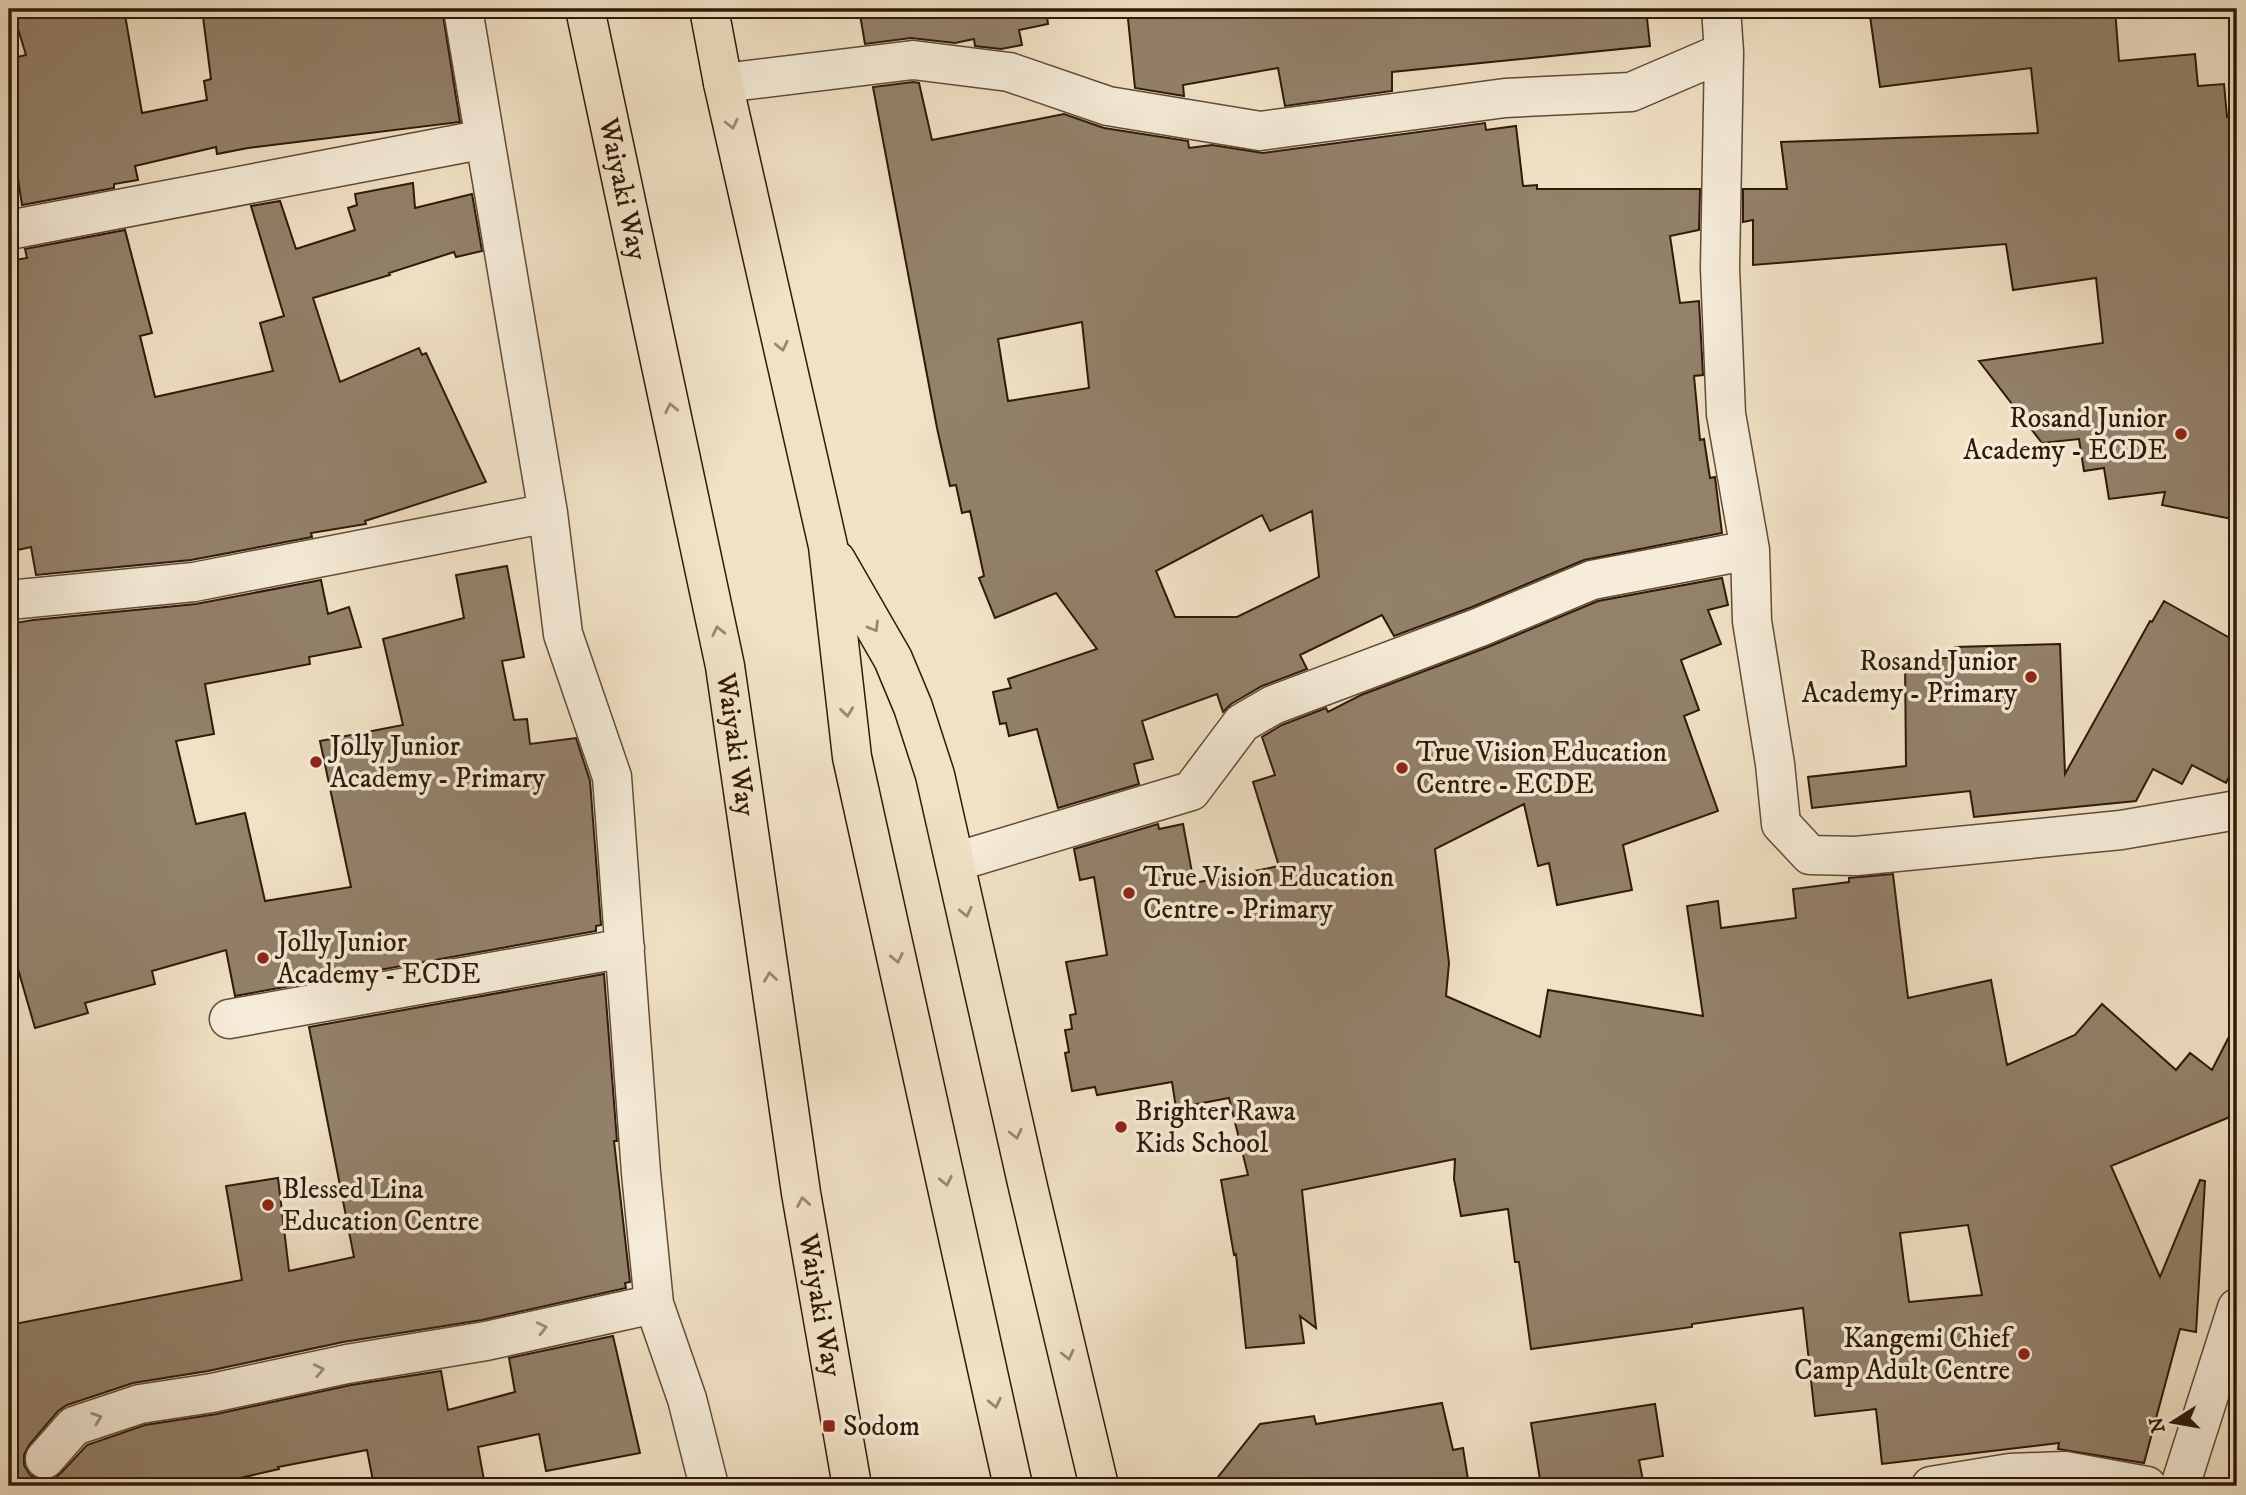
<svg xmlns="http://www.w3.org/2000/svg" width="2246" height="1495" font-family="'IM FELL DW Pica',serif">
  <rect width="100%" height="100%" fill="#f1e1c5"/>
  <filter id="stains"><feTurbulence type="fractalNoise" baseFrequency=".00286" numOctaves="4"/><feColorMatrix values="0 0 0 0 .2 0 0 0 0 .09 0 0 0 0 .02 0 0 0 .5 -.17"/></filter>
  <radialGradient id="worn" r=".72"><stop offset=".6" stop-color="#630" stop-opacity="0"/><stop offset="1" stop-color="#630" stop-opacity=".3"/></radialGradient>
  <!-- building -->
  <path fill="#93816a" stroke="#2e1a08" stroke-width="2" fill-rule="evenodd" d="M12 9H124L142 113 207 100 204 81 211 79 202 9H442L460 122 248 148 217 154 216 147 135 166 138 180 114 184V188L22 205 12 139 9 140V59L26 55Z
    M859 9H1046L1048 24 1019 30 1022 45 1001 49 975 46 974 39 955 43 911 38 865 44Z
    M1127 9H1646L1650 46 1392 72V91L1285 106 1278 68 1183 85 1184 96 1135 88Z
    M1869 9H2115L2119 61 2195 54 2198 86 2224 84 2227 117 2237 116V520L2162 505 2165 492 2109 499 2104 468 2084 471 2079 439 2042 443 1979 361 2103 343 2096 278 2013 290 2006 244 1753 265V220L1743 222V189H1787L1781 142 2038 133 2031 68 1880 87Z
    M913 82 919 83 932 140 1064 114 1104 128 1188 141 1189 148 1212 145 1263 153 1485 123 1486 130 1516 126 1523 186 1537 185V189H1700L1699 230 1670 236 1680 303 1699 301 1703 375 1694 376 1700 440 1704 439 1710 478 1715 477 1722 533 1584 560 1472 607 1394 636 1382 615 1300 655 1307 669 1262 686 1231 704 1223 712 1217 694 1142 721 1153 759 1134 764 1139 784 1058 808 1037 729 1009 736 1006 723 1000 724 993 692 1011 688 1008 679 1097 649 1056 593 995 618 979 578 984 576 970 511 962 513 956 485 950 486 937 428 873 87ZM1082 322 1089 388 1008 401 998 339ZM1312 511 1319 577 1237 617H1175L1156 571 1262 515 1270 531Z
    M413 183 415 208 472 194 482 251 456 257 454 252 389 273 390 275 313 298 340 382 419 348 422 355 426 353 486 482 365 521 366 524 311 533 312 537 191 560 36 575 31 547 9 552V261L27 258 25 249 125 230 152 333 140 336 155 397 273 371 260 323 284 316 251 206 280 201 296 249 355 230 348 208 357 205 355 194Z
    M507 566 524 657 502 661 514 720 527 719 530 744 576 738 590 781 601 925 596 926V931L235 996 226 950 152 971 155 984 85 1003 88 1013 35 1028 9 938V624L33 620 196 604 321 580 328 614 349 607 361 647 309 657 310 664 205 684 214 734 176 741 196 824 245 813 265 901 351 887 320 741 403 725 383 639 464 618 456 575Z
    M1722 578 1728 605 1708 610 1721 644 1681 660 1699 710 1684 716 1718 811 1623 845 1632 890 1557 905 1549 863 1538 866 1524 804 1435 849 1449 963 1446 996 1540 1037 1548 990 1703 1016 1687 906 1718 901 1721 928 1796 918 1793 889 1849 882V878L1893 874 1908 998 1991 980 2007 1065 2075 1035 2102 1004 2176 1070 2190 1053 2212 1070 2237 1021V1114L2111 1166 2160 1277 2200 1180 2205 1181 2196 1332 2180 1329 2144 1463 2058 1449 2059 1443 1882 1464 1876 1409 1815 1416 1803 1308 1692 1324V1327L1531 1349 1519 1262H1515L1508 1209 1461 1216 1454 1179 1455 1159 1302 1190 1316 1328 1300 1316 1304 1343 1246 1348 1236 1254 1234 1255 1221 1180 1248 1175 1229 1098 1176 1108 1172 1082 1097 1095 1095 1087 1072 1091 1065 1053 1069 1052 1065 1030 1072 1029 1070 1015 1076 1014 1066 962 1107 955 1094 877 1080 880 1074 849 1158 824 1159 829 1183 824 1194 883 1279 866 1253 782 1275 775 1262 737 1282 725 1326 708 1328 712 1361 695 1488 647 1598 601ZM1968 1225 1982 1295 1909 1302 1900 1233Z
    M2164 601 2237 642V760L2226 783 2192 765 2182 784 2153 769 2136 801 1974 817 1970 791 1812 808 1808 777 1906 766 1905 658H1955V647L2060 644 2065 774 2150 621 2152 622Z
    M604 974 617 1141H614L630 1282 625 1283 626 1288 482 1320 343 1342 208 1371 133 1383 67 1405 58 1411 29 1445 24 1455V1465L30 1475 40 1480H51L9 1486V1325L242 1280 226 1186 278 1178 289 1271 354 1257 309 1027Z
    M613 1336 640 1453 546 1471 539 1434 478 1447 485 1486H374L367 1450 278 1467 279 1469 206 1486H55L54 1479 52 1480 61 1473 87 1445 145 1425 217 1414 351 1385 441 1371 448 1410 515 1392 509 1358Z
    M1442 1403 1453 1450 1463 1448 1469 1486H1211L1260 1424 1314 1416 1316 1424Z
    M1655 1404 1663 1456 1639 1460 1644 1486H1541L1531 1423Z"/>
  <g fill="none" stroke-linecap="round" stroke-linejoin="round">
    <defs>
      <path id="minor" d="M463 9 548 513 563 634 612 777 641 1173 654 1304 687 1399 709 1486
        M1721 9 1724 52 1720 268 1726 414 1750 550 1752 621 1775 764 1781 824 1810 855 1856 856 2121 830 2237 810
        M723 83 913 60 1009 72 1108 106 1260 131 1505 98 1631 92 1724 52
        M9 230 485 139
        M9 600 194 582 548 513
        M955 862 1191 791 1242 723 1273 705 1480 627 1592 580 1750 550
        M229 1019 625 948
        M45 1459 74 1426 140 1404 212 1393 347 1364 486 1341 654 1304
        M1931 1486 2010 1473 2065 1471 2147 1486
        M2180 1486 2237 1308"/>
      <g id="highway">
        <path id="s1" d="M585 9 725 666 801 1193 852 1486"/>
        <path d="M709 9 723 83 828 546 852 757 1013 1486"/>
        <path d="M836 560 893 659 913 707 935 775 1028 1187 1099 1486"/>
      </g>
    </defs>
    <!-- minor casing -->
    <use href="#minor" stroke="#5f4c37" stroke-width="41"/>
    <!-- highway casing -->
    <use href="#highway" stroke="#2e1a08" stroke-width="41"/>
    <!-- minor -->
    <use href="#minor" stroke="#f6ecd9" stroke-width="38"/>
    <!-- highway -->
    <use href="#highway" stroke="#f1e1c5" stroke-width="38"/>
  </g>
  <!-- one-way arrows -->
  <defs><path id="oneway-chevron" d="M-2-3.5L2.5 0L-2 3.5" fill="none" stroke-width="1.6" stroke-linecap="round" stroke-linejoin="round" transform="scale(1.75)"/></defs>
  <g stroke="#998770">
    <use href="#oneway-chevron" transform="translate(732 124) rotate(77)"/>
    <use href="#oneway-chevron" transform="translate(782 346) rotate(77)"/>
    <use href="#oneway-chevron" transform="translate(671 408) rotate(-102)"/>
    <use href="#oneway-chevron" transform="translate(874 627) rotate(60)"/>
    <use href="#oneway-chevron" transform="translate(718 631) rotate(-102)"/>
    <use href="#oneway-chevron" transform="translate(847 712) rotate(83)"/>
    <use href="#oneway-chevron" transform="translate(966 912) rotate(77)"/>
    <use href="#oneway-chevron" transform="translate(897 958) rotate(78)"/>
    <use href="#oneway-chevron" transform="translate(770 977) rotate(-98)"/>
    <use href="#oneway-chevron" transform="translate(1016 1134) rotate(77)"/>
    <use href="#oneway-chevron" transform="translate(946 1181) rotate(78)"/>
    <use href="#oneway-chevron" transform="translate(803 1202) rotate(-100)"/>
    <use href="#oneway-chevron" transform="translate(1068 1355) rotate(77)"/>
    <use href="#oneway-chevron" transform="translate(995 1403) rotate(78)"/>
  </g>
  <g stroke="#9c8e7b">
    <use href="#oneway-chevron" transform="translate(542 1328) rotate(-13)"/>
    <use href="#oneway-chevron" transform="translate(319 1370) rotate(-12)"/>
    <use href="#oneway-chevron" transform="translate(97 1418) rotate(-19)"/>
  </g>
  <!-- markers -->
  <g fill="#8f2418" stroke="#f6ecd9" stroke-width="2.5">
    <circle cx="2181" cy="434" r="7"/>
    <circle cx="2031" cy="677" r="7"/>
    <circle cx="316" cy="762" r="7"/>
    <circle cx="1402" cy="768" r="7"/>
    <circle cx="1129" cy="893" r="7"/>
    <circle cx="263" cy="958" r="7"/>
    <circle cx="1121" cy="1127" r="7"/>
    <circle cx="268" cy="1205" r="7"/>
    <circle cx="2024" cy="1354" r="7"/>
    <rect x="822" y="1419" width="14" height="14" rx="3.5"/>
  </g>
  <g text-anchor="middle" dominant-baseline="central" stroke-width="7" stroke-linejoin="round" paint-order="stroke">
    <!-- street labels -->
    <g font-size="28" fill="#2e1a08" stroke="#f6ecd9">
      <text stroke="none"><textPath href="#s1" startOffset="184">Waiyaki Way</textPath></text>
      <text stroke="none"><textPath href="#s1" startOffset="751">Waiyaki Way</textPath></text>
      <text stroke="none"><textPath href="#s1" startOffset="1318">Waiyaki Way</textPath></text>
    </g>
    <!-- poi labels -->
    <g font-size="28" fill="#2e1a08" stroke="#f6ecd9" text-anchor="start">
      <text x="2167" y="418" text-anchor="end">Rosand Junior<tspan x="2167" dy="32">Academy - ECDE</tspan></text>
      <text x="2017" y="661" text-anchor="end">Rosand Junior<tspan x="2017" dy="32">Academy - Primary</tspan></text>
      <text x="330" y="746">Jolly Junior<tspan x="330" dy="32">Academy - Primary</tspan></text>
      <text x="1416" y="752">True Vision Education<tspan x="1416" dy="32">Centre - ECDE</tspan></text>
      <text x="1143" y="877">True Vision Education<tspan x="1143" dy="32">Centre - Primary</tspan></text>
      <text x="277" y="942">Jolly Junior<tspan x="277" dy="32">Academy - ECDE</tspan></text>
      <text x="1135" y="1111">Brighter Rawa<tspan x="1135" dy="32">Kids School</tspan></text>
      <text x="282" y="1189">Blessed Lina<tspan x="282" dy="32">Education Centre</tspan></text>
      <text x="2010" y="1338" text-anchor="end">Kangemi Chief<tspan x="2010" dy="32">Camp Adult Centre</tspan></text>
      <text x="843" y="1426">Sodom</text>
    </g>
  </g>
  <!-- margin -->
  <rect width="2246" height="1495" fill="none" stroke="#f1e1c5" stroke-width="35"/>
  <rect x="10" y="10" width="2225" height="1474" fill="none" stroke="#2e1a08" stroke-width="3.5"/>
  <rect x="18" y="18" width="2211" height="1460" fill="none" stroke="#2e1a08" stroke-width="2"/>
  <!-- north arrow -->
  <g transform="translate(2173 1422) rotate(259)" stroke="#f6ecd9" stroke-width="5" paint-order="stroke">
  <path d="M0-5L12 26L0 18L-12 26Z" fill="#2e1a08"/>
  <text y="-10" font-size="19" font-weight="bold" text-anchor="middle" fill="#2e1a08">N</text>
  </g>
  <rect width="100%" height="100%" filter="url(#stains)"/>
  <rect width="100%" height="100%" fill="url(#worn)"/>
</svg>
